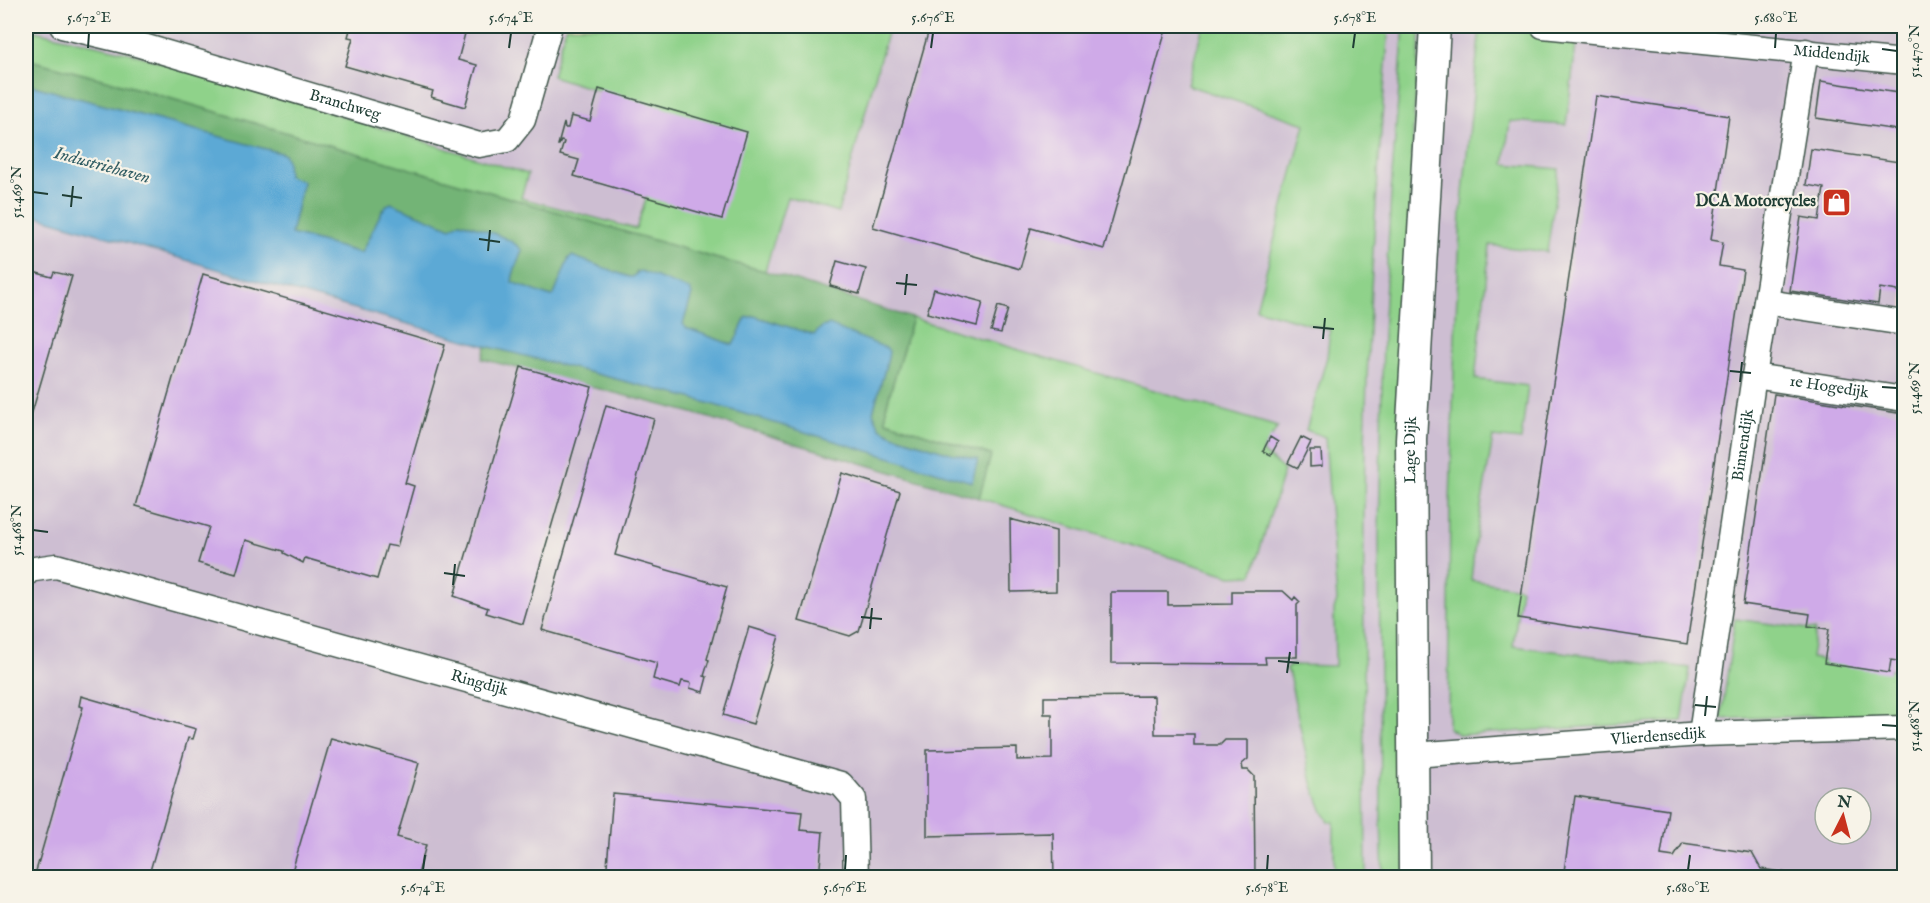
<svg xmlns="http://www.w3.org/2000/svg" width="1930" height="903" font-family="'IM FELL English',serif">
  <rect width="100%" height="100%" fill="#f7f3e8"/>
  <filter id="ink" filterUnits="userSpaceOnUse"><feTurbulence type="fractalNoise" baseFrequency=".0167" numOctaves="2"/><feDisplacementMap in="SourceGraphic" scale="12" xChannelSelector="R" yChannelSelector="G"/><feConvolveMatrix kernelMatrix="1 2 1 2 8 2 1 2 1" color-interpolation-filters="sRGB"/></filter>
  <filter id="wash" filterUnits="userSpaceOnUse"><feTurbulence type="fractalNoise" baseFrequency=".008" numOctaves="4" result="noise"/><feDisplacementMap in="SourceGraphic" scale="24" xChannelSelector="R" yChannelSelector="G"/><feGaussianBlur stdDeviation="1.35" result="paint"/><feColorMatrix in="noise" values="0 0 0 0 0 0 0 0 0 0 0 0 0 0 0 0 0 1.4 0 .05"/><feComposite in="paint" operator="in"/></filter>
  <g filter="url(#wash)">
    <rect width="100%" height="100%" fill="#f4dec4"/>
    <!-- industrial -->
    <path fill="#cdbed2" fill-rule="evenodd" d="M26 26H1904V877H26ZM1825 798H1861V834H1825Z"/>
    <!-- green -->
    <path fill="#8fd28a" stroke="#57885f" stroke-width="1.5" d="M566 26H889L838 212 787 197 765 271 718 259 121 84 26 59V29L130 53 297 102 528 174 521 198 636 229 674 115 552 76Z
      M1203 26H1389C1381 128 1373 231 1369 333 1360 515 1365 696 1366 877H1334V822L1329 821 1323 812 1312 783 1289 674 1286 668 1291 665 1335 666 1334 610 1337 601 1325 437 1306 430 1327 357 1330 330 1256 309 1305 124 1187 85Z
      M1404 26H1421L1414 115 1402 369 1405 877H1383L1381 819 1379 536 1383 335 1392 176Z
      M1480 27 1577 37 1566 125 1510 121 1504 164 1559 169 1547 252 1490 245 1475 379 1528 386 1521 440 1493 437 1475 542 1471 580 1521 588 1513 646 1690 668 1682 721 1460 735 1448 728 1450 504 1455 337 1461 213Z
      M912 318 1278 427 1262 452 1284 470 1252 575 1231 576 979 498 991 455 886 421V407Z
      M1735 619 1815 630 1811 658 1904 672V713L1721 719Z"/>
    <!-- forest -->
    <path fill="#73b476" stroke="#497855" stroke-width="1.5" d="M26 59 121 84 718 259 765 271 912 318 886 407V421L991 455 979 498 689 412 482 359 486 346 691 398 972 481 978 459 950 453 893 435 880 428 873 412 888 358 829 325 822 327 814 335 754 316 746 318 733 345 686 328 683 324 692 294 637 272 633 277H629L572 256 569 258 554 295 552 296H548L512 282 513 275 522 250 474 226 460 222 451 228 391 203 382 211 361 253 291 234 303 182 288 176 287 161 284 154 26 84Z"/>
    <!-- water -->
    <path fill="#5ca9d5" stroke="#3e7384" stroke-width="1.5" d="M26 84 284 154 287 161 288 176 303 181 291 234 361 253 382 211 387 205 391 203 451 228 460 222C477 227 511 237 522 250L513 275 512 282 548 296H552L554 295 569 258 572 256 629 277H633L638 272 641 271 690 290 692 294 683 324 686 328 733 345 746 318 754 316 814 335 822 327 829 325 886 348 889 351 888 358 873 412 880 428 893 435 950 453 978 459 972 482 691 398 486 346 278 287 26 213Z"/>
    <g id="blocks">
      <!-- building -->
      <path fill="#cfaae8" d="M351 26H467L458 60 477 65 465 107 431 97 433 91 345 66 353 38 348 37Z
        M930 26H1167L1104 249 1031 228 1020 269 873 227Z
        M1821 81 1904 94V131L1816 118Z
        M599 89 747 132 722 219 574 176 579 160 560 155 564 142 561 141 559 145H558L564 123 565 128H568L571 116 590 121Z
        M1596 96 1729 116 1711 240 1723 242 1719 266 1743 270 1687 644 1518 618Z
        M1903 135H1904V292L1880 288 1878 304 1790 291 1801 217 1819 220 1824 188 1806 185 1811 149 1899 162Z
        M837 261 866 269 859 294 830 286Z
        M26 270 52 277 54 272 72 276 26 433Z
        M203 274 445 345 405 483 414 486 397 547 387 545 377 579 305 558 303 563 284 553V551L246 540 236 574 198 563 209 527 136 506Z
        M934 289 983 302 977 326 927 313Z
        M998 306 1008 309 1001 333 991 331Z
        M521 367 592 387 523 624 486 613 488 608 454 596Z
        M1774 394 1904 414V662L1891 660 1889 673 1824 663 1829 629 1808 626 1810 614 1743 604Z
        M606 405 654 419 615 555 727 587 707 659 709 660 704 676 707 677 703 692 690 688 691 683 682 681 680 687 653 679 657 663 542 630Z
        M1270 437 1278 442 1271 455 1263 451Z
        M1301 437 1311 442 1298 468 1288 463Z
        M1310 450H1321L1322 466 1310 467Z
        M842 473 900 491 859 631 850 636 799 621Z
        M1010 519 1056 531V591L1011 592Z
        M1232 591H1283L1293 600 1295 597 1300 602 1297 605V657H1265L1266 664 1111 663V592H1168V605L1232 604Z
        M749 627 779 636 753 724 723 715Z
        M81 696 196 729 193 739 188 738 148 878H34L83 707 79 706Z
        M1154 696 1155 734H1194V745H1220L1225 740H1248V759L1242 764 1243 770H1248L1254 776 1255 878H1054L1053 833 927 836V750L1017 748V760L1052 759V714H1044V697Z
        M331 738 419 763 397 837 426 845 417 878H290Z
        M613 794 802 812 800 830 823 832 819 878H606Z
        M1575 796 1668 810 1661 855 1674 857 1683 843 1752 853 1761 869 1795 874 1794 878H1563Z"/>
    </g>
  </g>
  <g filter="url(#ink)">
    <use href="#blocks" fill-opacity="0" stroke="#3f554a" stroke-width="1.5"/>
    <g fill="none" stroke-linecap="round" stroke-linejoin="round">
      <defs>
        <g id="minor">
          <path id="s1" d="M62 26 133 43 479 145 507 140 523 120 550 26"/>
          <path id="s2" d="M1543 26 1904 62"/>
          <path d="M1766 302 1904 323"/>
          <path id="s3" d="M1754 376 1904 399"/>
          <path id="s4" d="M26 574 28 570 56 566 841 784 854 799 856 878"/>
          <path id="s5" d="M1701 734 1754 376 1806 51"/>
          <path id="s6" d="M1413 755 1701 734 1904 728"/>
        </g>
        <g id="major">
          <path id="s7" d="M1414 878 1411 439 1435 26"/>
        </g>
      </defs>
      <!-- minor casing -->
      <use href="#minor" stroke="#3f554a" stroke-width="27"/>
      <!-- major casing -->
      <use href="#major" stroke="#3f554a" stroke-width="33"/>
      <!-- minor -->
      <use href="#minor" stroke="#fff" stroke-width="24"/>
      <!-- major -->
      <use href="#major" stroke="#fff" stroke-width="30"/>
    </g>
  </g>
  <!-- ticks -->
  <path fill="none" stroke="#1f3d34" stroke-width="2" d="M88 48 89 33M509 48 511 33M931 48 933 33M1353 48 1355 33M1775 48 1776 33M1882 49 1897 51M33 192 48 194M62 195 82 198M71 207 73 186M479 239 500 242M488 251 490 230M896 283 917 285M905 295 907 274M1313 327 1334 329M1323 339 1325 318M1730 371 1751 373M1740 382 1742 362M1882 387 1897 388M33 530 48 532M444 573 465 576M453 585 455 564M861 617 882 619M870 629 872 608M1278 661 1299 663M1287 673 1290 652M1695 705 1716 707M1705 716 1707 696M1882 725 1897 726M423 870 425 855M845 870 846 855M1267 870 1268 855M1688 870 1690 855"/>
  <!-- icons -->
  <defs>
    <symbol id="shop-square" viewBox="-11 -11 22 22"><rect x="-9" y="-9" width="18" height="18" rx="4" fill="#c8321e" stroke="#f7f3e8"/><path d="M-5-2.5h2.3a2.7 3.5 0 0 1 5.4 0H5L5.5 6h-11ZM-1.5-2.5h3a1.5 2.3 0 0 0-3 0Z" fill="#fff"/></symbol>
  </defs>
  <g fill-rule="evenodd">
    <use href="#shop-square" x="1820" y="186" width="33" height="33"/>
  </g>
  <g text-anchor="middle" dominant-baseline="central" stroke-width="4.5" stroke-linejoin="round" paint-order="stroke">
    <!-- street labels -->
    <g font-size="16" fill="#1f3d34" stroke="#f7f3e8">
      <text stroke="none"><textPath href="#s2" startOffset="290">Middendijk</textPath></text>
      <text stroke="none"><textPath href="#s1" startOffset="294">Branchweg</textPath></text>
      <text stroke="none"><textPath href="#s3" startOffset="76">1e Hogedijk</textPath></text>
      <text stroke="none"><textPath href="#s5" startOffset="292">Binnendijk</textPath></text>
      <text stroke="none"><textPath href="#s7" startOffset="428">Lage Dijk</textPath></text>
      <text stroke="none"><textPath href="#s4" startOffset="472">Ringdijk</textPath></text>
      <text stroke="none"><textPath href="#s6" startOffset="246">Vlierdensedijk</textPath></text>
    </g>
    <!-- poi labels -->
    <g font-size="16" font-weight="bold" fill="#1f3d34" stroke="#f7f3e8" text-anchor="end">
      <text x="1816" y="202">DCA Motorcycles</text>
    </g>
    <!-- water labels -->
    <g font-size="18" font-style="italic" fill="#315d64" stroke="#f7f3e8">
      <text transform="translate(102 166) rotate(15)">Industriehaven</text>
    </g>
  </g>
  <!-- margin -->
  <rect width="1930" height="903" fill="none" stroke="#f7f3e8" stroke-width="66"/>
  <!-- north arrow -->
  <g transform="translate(1843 816) rotate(6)"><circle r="28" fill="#f7f3e8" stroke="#a1aaa0" stroke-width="1.5"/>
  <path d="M0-4.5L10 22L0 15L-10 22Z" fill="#c8321e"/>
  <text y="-9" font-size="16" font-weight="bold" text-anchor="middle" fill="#1f3d34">N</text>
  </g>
  <rect x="33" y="33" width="1864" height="837" fill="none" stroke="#1f3d34" stroke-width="2"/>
  <g font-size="15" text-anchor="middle" fill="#1f3d34">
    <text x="89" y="22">5.672°E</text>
    <text x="511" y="22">5.674°E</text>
    <text x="933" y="22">5.676°E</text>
    <text x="1355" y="22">5.678°E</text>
    <text x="1776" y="22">5.680°E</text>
    <text transform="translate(1914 51) rotate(-90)" y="5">51.470°N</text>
    <text transform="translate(16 192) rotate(-90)" y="5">51.469°N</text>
    <text transform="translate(1914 388) rotate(-90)" y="5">51.469°N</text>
    <text transform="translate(16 530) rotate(-90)" y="5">51.468°N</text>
    <text transform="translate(1914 726) rotate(-90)" y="5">51.468°N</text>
    <text x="423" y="892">5.674°E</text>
    <text x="845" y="892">5.676°E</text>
    <text x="1267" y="892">5.678°E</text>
    <text x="1688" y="892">5.680°E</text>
  </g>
</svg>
